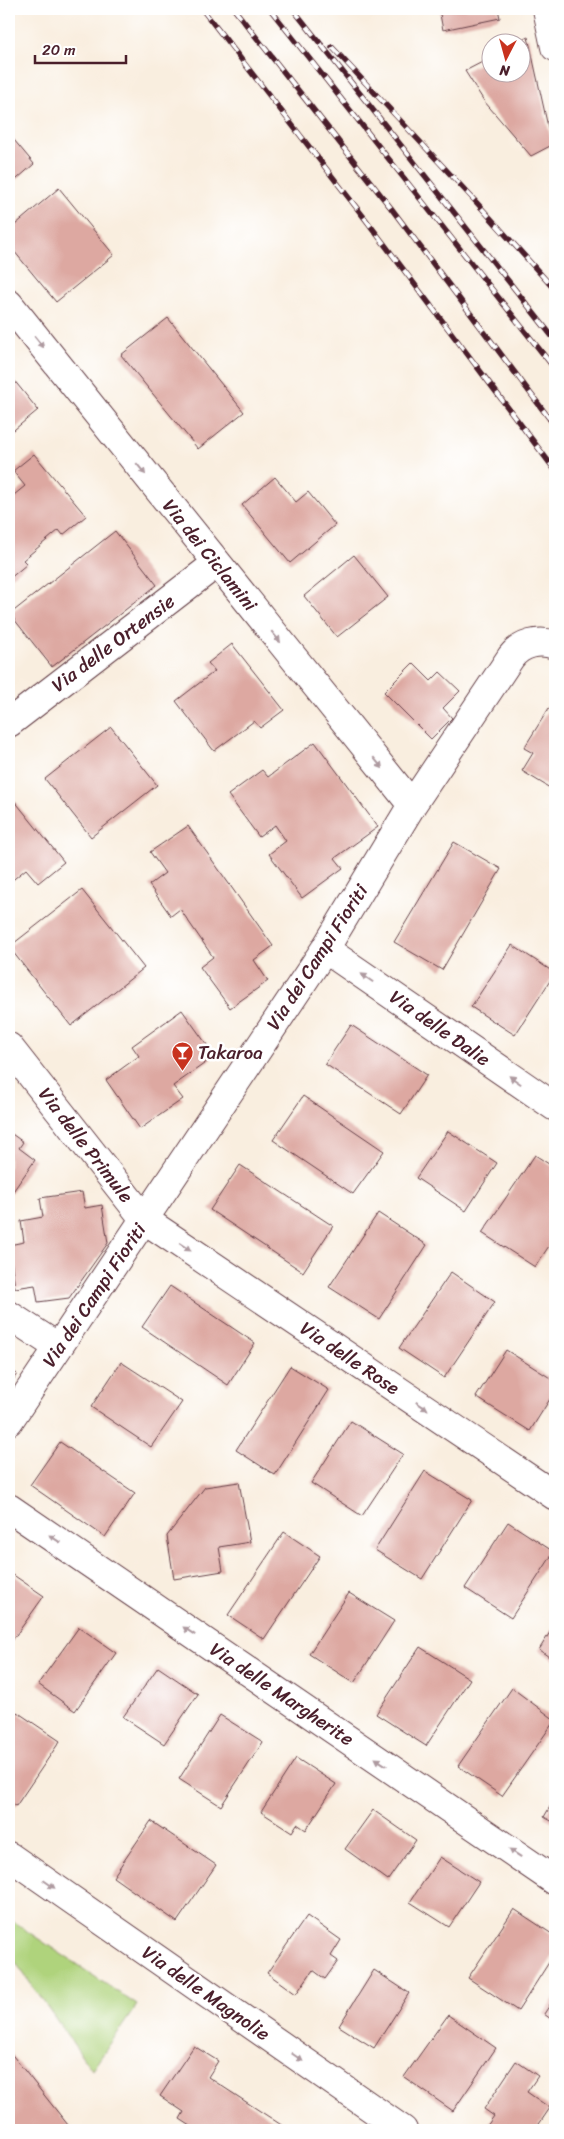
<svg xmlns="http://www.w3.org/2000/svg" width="564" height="2139" font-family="Sriracha,sans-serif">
  <rect width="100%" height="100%" fill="#fff"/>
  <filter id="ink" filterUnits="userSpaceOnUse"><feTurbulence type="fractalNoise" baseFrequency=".02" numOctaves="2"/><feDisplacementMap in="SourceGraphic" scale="10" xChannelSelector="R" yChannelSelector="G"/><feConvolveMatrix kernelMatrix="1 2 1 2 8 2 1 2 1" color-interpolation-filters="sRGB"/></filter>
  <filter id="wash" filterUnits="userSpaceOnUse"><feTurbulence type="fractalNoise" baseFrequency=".0096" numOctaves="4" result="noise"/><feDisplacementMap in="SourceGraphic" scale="20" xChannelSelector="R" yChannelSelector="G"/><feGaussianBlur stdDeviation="1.12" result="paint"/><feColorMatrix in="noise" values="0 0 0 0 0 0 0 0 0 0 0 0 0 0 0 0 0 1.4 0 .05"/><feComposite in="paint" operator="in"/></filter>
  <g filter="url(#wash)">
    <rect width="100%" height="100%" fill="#f9eedf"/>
    <!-- green -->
    <path fill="#afd37c" stroke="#7c7954" d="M9 1919 137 2005 92 2070 9 1953Z"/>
    <g id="blocks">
      <!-- building -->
      <path fill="#dda8a1" d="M439 9H498L500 18 443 30Z
        M528 37 552 145 531 156 484 101 465 71 492 57V72H522V42H518Z
        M9 134 34 164 9 186Z
        M59 188 114 255 56 302 9 245V230Z
        M168 318 244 412 198 449 121 355Z
        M9 374 38 410 9 434Z
        M34 454 86 516 63 535 59 530 23 560 27 564 9 579V499L25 486 13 471Z
        M275 477 296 502 308 492 335 525 290 563 242 505Z
        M115 531 157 585 52 667 10 614Z
        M354 555 388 597 337 637 304 596Z
        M232 644 284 710 260 728 254 721 214 751 176 701 215 671 208 663Z
        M413 663 431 681 440 672 460 691 443 708 452 718 431 739 384 692Z
        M549 708 555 712V780L550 788 522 771 533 753 524 748Z
        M111 727 157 785 91 837 45 779Z
        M315 742 378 827 335 858 343 868 302 898 269 854 286 841 275 825 259 837 228 795 262 770 268 777Z
        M9 794 64 862 38 883 26 869 9 883Z
        M188 826 273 946 254 960 268 981 230 1008 200 967 213 957 180 909 171 916 149 885 165 873 150 852Z
        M454 842 501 869 442 970 394 942Z
        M82 890 144 968 71 1026 9 947Z
        M512 945 555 973 515 1035 471 1007Z
        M182 1010 215 1056 173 1086 183 1099 140 1129 106 1080 139 1056 132 1046Z
        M351 1025 427 1075 401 1114 325 1064Z
        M303 1096 384 1151 353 1194 273 1140Z
        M448 1131 497 1163 466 1211 416 1178Z
        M9 1132 23 1142 19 1148 35 1160 9 1197Z
        M535 1155 555 1168V1237L535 1267 482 1233Z
        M240 1165 333 1226 303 1272 210 1210Z
        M82 1192 85 1208 102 1205 108 1243 69 1298 38 1302 35 1285 15 1288 9 1245 24 1242 21 1221 43 1217 40 1198Z
        M378 1213 427 1245 379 1319 329 1287Z
        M451 1272 495 1302 444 1378 399 1348Z
        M170 1286 255 1343 228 1385 142 1327Z
        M506 1350 555 1381V1391L530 1431 476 1397Z
        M121 1362 182 1402 151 1447 91 1407Z
        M290 1366 329 1390 275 1475 236 1450Z
        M9 1368 17 1374 9 1386Z
        M351 1421 403 1454 362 1516 311 1483Z
        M60 1442 135 1493 105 1537 30 1485Z
        M425 1471 472 1500 422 1579 375 1550Z
        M239 1482 250 1542 219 1547 223 1571 174 1579 167 1536 205 1487Z
        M508 1522 554 1552 511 1618 465 1588Z
        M284 1532 320 1556 264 1639 228 1615Z
        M9 1572 44 1596 9 1645Z
        M349 1593 394 1621 354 1683 309 1654Z
        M555 1624V1661L539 1650Z
        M79 1627 116 1653 75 1711 38 1684Z
        M420 1647 470 1679 426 1746 376 1714Z
        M158 1667 198 1694 164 1744 123 1717Z
        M512 1688 555 1720 502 1796 458 1766Z
        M17 1712 60 1741 16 1806 9 1801V1724Z
        M220 1715 263 1742 221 1806 179 1779Z
        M296 1758 336 1784 306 1830 297 1824 292 1832 261 1812Z
        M555 1798V1823L544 1817Z
        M373 1810 416 1840 388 1880 345 1849Z
        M151 1821 216 1865 177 1922 113 1877Z
        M440 1857 479 1882 449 1927 410 1902Z
        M514 1909 555 1936V1953L518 2011 468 1978Z
        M307 1916 341 1940 331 1956 338 1961 325 1979 313 1970 296 1994 267 1973Z
        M374 1970 409 1993 374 2048 339 2026Z
        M555 1997V2022L544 2014Z
        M448 2015 496 2048 453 2111 404 2077Z
        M194 2046 218 2061 208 2077 289 2130H197L180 2119 184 2112 160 2096Z
        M9 2051 72 2130H13L9 2124Z
        M516 2061 538 2076 527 2092 550 2108 535 2130H484L494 2116 484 2109Z"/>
    </g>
  </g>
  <g filter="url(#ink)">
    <use href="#blocks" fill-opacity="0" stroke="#643e46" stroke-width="1"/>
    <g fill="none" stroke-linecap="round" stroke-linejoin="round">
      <defs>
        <path id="minor" d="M547 9 555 47
          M9 304 412 805
          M9 723 217 563
          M325 949 555 1107
          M9 1047 145 1220 555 1496
          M9 1315 58 1347
          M9 1421 325 949 412 805 511 657C521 644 539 639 555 645
          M9 1508 555 1881
          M9 1856 403 2130"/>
      </defs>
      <!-- minor casing -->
      <use href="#minor" stroke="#643e46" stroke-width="30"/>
      <!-- minor -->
      <use href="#minor" stroke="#fff" stroke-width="28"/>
      <defs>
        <path id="rail" d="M202 9 363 216 555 470
          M234 9 391 208 555 426
          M270 9 555 369
          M293 9 555 340
          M332 47 477 203 555 290"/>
      </defs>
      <!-- rail casing -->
      <use href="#rail" stroke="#4a1f2b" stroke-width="5.5"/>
      <!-- rail -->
      <use href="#rail" stroke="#fff" stroke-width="4" stroke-dasharray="11" stroke-linecap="butt"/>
    </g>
    <!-- one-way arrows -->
    <defs><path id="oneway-solid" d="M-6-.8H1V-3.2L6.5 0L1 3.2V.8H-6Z" transform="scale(1.25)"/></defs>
    <g fill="#ae9aa0">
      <use href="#oneway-solid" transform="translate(39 342) rotate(51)"/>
      <use href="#oneway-solid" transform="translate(141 469) rotate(51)"/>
      <use href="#oneway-solid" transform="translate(276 637) rotate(51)"/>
      <use href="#oneway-solid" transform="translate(378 763) rotate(51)"/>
      <use href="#oneway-solid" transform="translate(367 978) rotate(-145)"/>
      <use href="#oneway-solid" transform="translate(515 1080) rotate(-145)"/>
      <use href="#oneway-solid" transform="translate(185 1247) rotate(34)"/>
      <use href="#oneway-solid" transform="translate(422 1406) rotate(34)"/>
      <use href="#oneway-solid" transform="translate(55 1539) rotate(-146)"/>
      <use href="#oneway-solid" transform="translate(189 1631) rotate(-146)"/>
      <use href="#oneway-solid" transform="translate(381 1762) rotate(-146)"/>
      <use href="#oneway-solid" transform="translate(515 1853) rotate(-146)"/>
      <use href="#oneway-solid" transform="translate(49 1884) rotate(35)"/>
      <use href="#oneway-solid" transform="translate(297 2057) rotate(35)"/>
    </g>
  </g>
  <!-- icons -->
  <defs>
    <symbol id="bar-pin" viewBox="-11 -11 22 30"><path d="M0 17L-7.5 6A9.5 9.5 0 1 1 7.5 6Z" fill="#c8321e" stroke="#fff"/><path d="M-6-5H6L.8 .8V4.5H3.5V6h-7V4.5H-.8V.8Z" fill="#fff"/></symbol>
  </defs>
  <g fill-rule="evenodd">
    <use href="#bar-pin" x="170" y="1040" width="25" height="34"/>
  </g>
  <g text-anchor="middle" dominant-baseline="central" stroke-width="5" stroke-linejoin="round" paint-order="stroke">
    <!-- street labels -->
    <g font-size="19" fill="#4a1f2b" stroke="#fff">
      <text transform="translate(210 555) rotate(51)">Via dei Ciclamini</text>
      <text transform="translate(113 643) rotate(-37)">Via delle Ortensie</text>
      <text transform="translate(317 957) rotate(-57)">Via dei Campi Fioriti</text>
      <text transform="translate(440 1028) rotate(35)">Via delle Dalie</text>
      <text transform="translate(86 1145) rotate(52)">Via delle Primule</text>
      <text transform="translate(94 1295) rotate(-56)">Via dei Campi Fioriti</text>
      <text transform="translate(350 1358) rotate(34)">Via delle Rose</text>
      <text transform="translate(282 1694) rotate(34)">Via delle Margherite</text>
      <text transform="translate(206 1993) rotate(35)">Via delle Magnolie</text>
    </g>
    <!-- poi labels -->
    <g font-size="19" fill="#4a1f2b" stroke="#fff" text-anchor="start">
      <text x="198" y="1052">Takaroa</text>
    </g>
  </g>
  <!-- margin -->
  <rect width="564" height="2139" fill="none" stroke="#fff" stroke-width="30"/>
  <!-- north arrow -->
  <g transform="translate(506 58) rotate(186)"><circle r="24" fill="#ffffff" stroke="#b7a5aa"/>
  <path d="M0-4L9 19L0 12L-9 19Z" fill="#c8321e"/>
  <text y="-8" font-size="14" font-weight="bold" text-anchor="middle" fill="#4a1f2b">N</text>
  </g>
  <!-- scale -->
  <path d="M35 55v8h91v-8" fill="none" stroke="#4a1f2b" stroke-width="2.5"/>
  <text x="42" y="55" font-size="15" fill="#4a1f2b" stroke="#ffffff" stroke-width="4" paint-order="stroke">20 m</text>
</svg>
